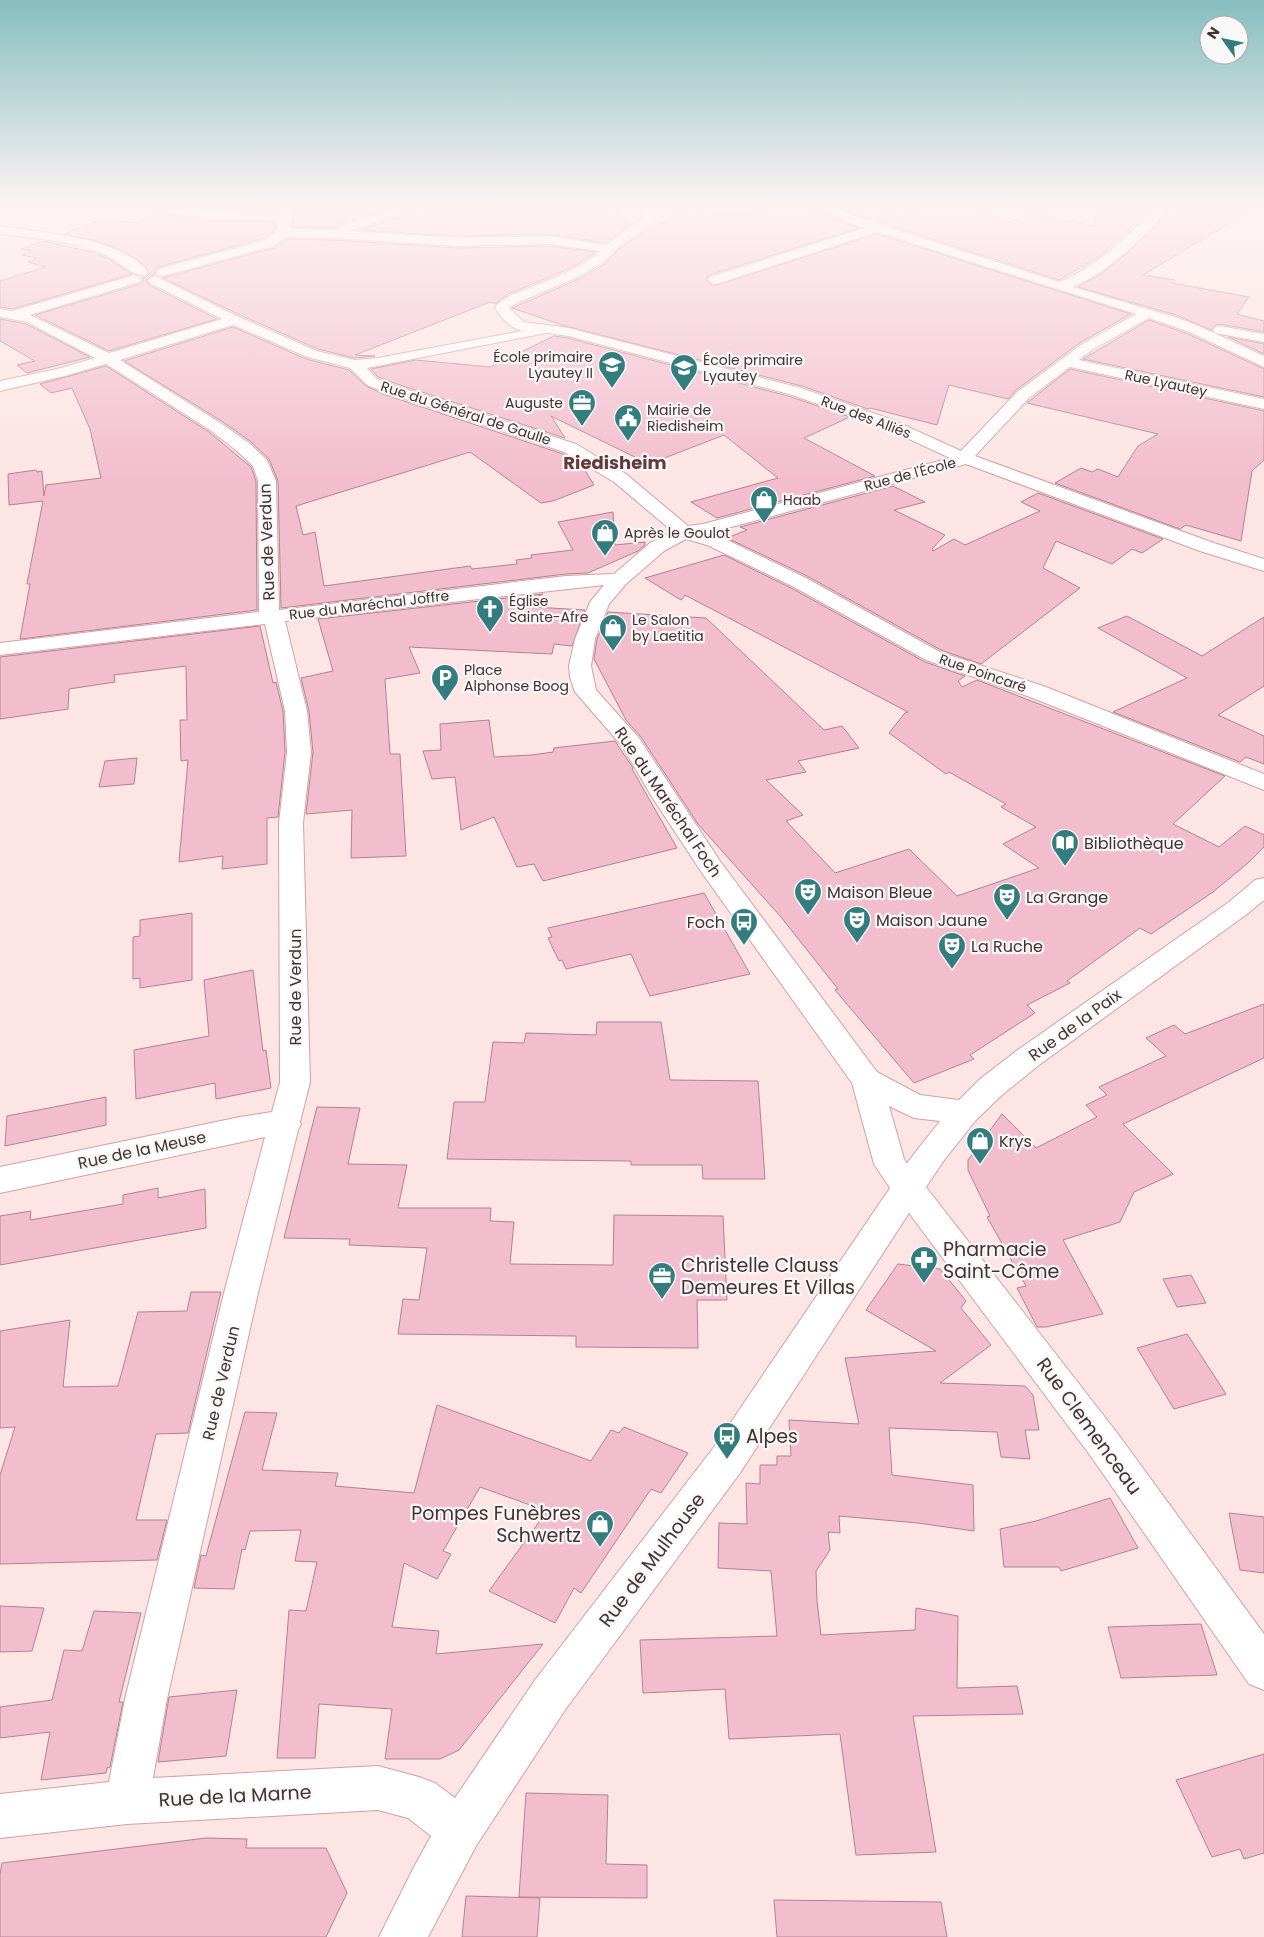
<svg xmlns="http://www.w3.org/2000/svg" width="1264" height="1937" font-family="Poppins,sans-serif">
  <rect width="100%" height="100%" fill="#fce5e4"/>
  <!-- building -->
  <path fill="#f2bece" stroke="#b38292" d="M180 205H279L278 211H262Z
    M295 205H397L338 224 337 228 292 227Z
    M421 205H608L631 224 606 243 549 234 457 236 359 230 419 211Z
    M698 205H705L711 213H751L800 207 816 216 830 213 832 218 859 228 709 275 706 280 714 286 877 234 1131 314 1081 342 1016 390 1008 399 949 385 937 425 870 408 868 409 802 386 565 326 512 308 581 278 606 263 620 248 642 233Z
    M1097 205H1155L1099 257 1059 280 846 211 874 208 899 217 937 207 949 211 963 207 1011 222 1028 213 1095 226Z
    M1173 205H1260L1143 275 1175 280 1172 283 1249 297 1237 314 1264 321V332L1220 324 1215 325 1211 330 1176 315 1078 287 1101 274 1127 253 1152 230Z
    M156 213 213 221 277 222 274 231 265 238 158 267 154 271 155 274 146 280 149 285 217 319 109 351 35 315 141 284 144 280 142 277H146L150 273 137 259 120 250 101 242 64 234 102 219 136 223Z
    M287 239 335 240 457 248 549 246 596 252 573 267 508 294 495 304 490 302 355 355 375 356 355 358 318 349 240 315 163 278 274 248Z
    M43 241 92 252 109 259 132 274 12 309 0 307V281L46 267 28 262 36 258 22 255 31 251 21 249Z
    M0 319 26 324 90 357 27 373 17 365 35 361 0 341Z
    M1149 320 1188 334 1264 369V397L1083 359Z
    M233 327 306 359 349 370 366 386 383 394 563 454 581 464 594 485 553 501 541 503 470 452 296 506 303 535 315 532 324 586 470 566 472 569 517 564 516 560 532 558 531 555 573 550 558 522 613 512 615 545 645 542V545L638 551 588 573 566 574 281 608 278 481 269 459 250 441 223 422 124 361Z
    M554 336 568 338 788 396 850 417 804 438 875 476 717 518 691 502 778 478 724 435 649 464 551 416 565 438 397 384 378 377 371 369 416 360 490 367Z
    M1228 337 1264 344V354Z
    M106 366 209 432 251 467 256 481 257 610 20 639 30 584H27L43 501 9 505 8 474 36 470 37 472 42 471 44 496 46 485 101 478 90 429 72 388 51 393 40 384Z
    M1070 369 1264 411V460L1252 471 1241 541 1186 525 1180 529 1055 483 1081 468 1092 472 1098 469 1118 477 1138 446 1158 434 1027 403Z
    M893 486 925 502 894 510 945 535 932 549 933 551 954 539 965 545 1040 511 1021 502 1038 493 1163 539 1142 553 1132 549 1112 564 1056 541 1043 568 1080 588 981 664 941 650 807 576 727 538 747 530 740 527Z
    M724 555 791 588 925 662 965 676 958 681 962 687 977 680 1225 776 1173 824 1219 847 1245 826 1264 835V847L1249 862 1213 892 1151 934 1140 928 1067 981 1070 983 1027 1005 1035 1013 970 1055 974 1059 914 1083 835 990 838 989 781 917 698 824 641 737 626 720 594 659 597 639 608 612 706 618 824 730 842 726 859 748 798 761 806 772 766 780 803 815 786 821 835 873 909 849 957 896 1039 868 1003 844 1036 827 1001 807 1006 804 949 772 946 774 889 733 905 713 908 712 685 595 681 600 645 578Z
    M543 594 516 606 585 610 572 646 554 644 552 654 409 647 420 673 385 679 390 754H400L406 856 351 858 352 810 306 814 313 752 309 711 301 678 333 671 318 619Z
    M1127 616 1202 656 1264 617V686L1218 715 1264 736V764L1246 757 1240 762 1113 712 1187 678 1098 628Z
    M260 626 273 683 276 682 283 711 285 752 278 817 267 818V864L222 869 223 856 179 862 188 760 181 761 180 720H187L186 666 114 675 115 682 69 689 68 709 0 719V657Z
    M489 720 494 757 532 755 553 752 554 748 615 741 633 768 632 769 677 848 543 881 534 864 517 867 494 817 461 830 455 777 432 779 423 751 441 750 440 724Z
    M137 758 134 784 99 787 105 761Z
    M704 893 750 974 650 996 631 954 566 969 562 960 559 961 548 938 552 937 548 928Z
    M192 913V980L140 988V978L133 979V937L140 936V920Z
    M253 970 263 1051 266 1050 271 1088 216 1099 215 1083 136 1099 134 1050 209 1036 204 980Z
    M1264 1004V1058L1123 1124 1173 1174 1134 1192 1120 1222 1063 1240 1103 1314 1046 1327H1037L1017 1288 1026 1286 987 1217 990 1216 968 1170V1160L1002 1114 1036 1148 1097 1117 1086 1105 1107 1095 1099 1087 1166 1056 1146 1038 1174 1025 1185 1034Z
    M597 1022H661L670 1080 758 1081 765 1179H703L702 1165H631V1161L447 1159 454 1102H485L493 1042 524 1043 526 1033 596 1035Z
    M106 1097V1125L5 1146 7 1116Z
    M317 1107 360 1108 348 1164 407 1165 398 1208H491L490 1221 514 1222 510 1264 613 1265 614 1215 723 1216 727 1300H697L698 1348 576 1347V1336L398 1334 403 1299 419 1300 427 1248 349 1245 350 1239 284 1238Z
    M158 1188V1198L205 1189 206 1228 0 1265V1216L31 1211 30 1220 123 1204V1195Z
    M898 1264 940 1269 966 1301 961 1308 991 1345 940 1383 1025 1386 1033 1395 1039 1430H1025L1030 1459 1001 1457 997 1432 889 1428 892 1475 973 1485 974 1531 918 1523 839 1516 840 1533 828 1532 830 1550 816 1571 817 1601 821 1635 915 1630 916 1608 958 1616 957 1688 1017 1686 1023 1714 913 1716 936 1852 856 1855 840 1734 729 1739 725 1689 643 1693 640 1640 777 1636 771 1571 718 1568 719 1523 747 1524 746 1483 760 1484V1465H777V1456H791L789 1420 859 1424 845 1358 936 1351 866 1310Z
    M1191 1275 1206 1303 1177 1307 1163 1279Z
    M191 1292H221L188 1433 156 1434 136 1520H167L157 1560 0 1564V1475L15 1427 0 1428V1331L70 1320 63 1387 118 1386 138 1312 187 1311Z
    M1187 1334 1226 1394 1174 1409 1137 1348Z
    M437 1405 591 1461 611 1430 619 1433 624 1427 688 1453 661 1493 651 1489 581 1593 574 1588 555 1623 489 1591 547 1511 480 1487 443 1551 451 1554 437 1579 404 1563 392 1627 439 1631 436 1654 543 1644 459 1750 440 1759H385L392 1709 319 1704 315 1758H277L289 1610 306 1611 317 1562 295 1561 301 1530 250 1531 245 1550 242 1549 234 1589 194 1588 201 1555 206 1556 245 1412 277 1413 262 1470 338 1473 335 1486 414 1493Z
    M1110 1498 1138 1548 1061 1571 1059 1567H1004L1000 1529 1036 1521Z
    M1229 1513 1264 1517V1573L1240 1570Z
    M0 1606 44 1608 32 1651 0 1652Z
    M94 1611 141 1613 119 1702H123L110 1767 107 1768 106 1773 41 1780 50 1732 0 1738V1707L52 1700 64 1650 82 1651Z
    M1201 1624 1217 1675 1121 1678 1108 1627Z
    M237 1690 226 1756 158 1762 169 1697Z
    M1264 1754V1853L1244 1859 1240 1849 1212 1857 1176 1780Z
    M526 1793 608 1795 606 1864 647 1865V1898L519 1897Z
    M206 1838 247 1839 246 1848H326L347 1893 326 1937H0V1874L2 1863Z
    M466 1896 540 1898 537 1937H462Z
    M774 1900 941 1902 947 1937H777Z"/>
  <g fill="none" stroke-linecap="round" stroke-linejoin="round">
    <defs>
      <path id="minor" d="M136 205C184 205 231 215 280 213L281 205H293L290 229 338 230 339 226 404 205H419L418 209 349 231 457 238 549 236 607 245 642 218 645 205H657L652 223 619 247 605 261 580 276 517 303 509 308 524 322 569 328 801 388 893 420 961 451 1017 392 1082 344 1136 314 877 232 720 283 715 284 708 280 710 277 865 228 833 216 829 205H841L842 211 851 215 1059 282C1099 266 1128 235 1158 205H1171C1147 236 1108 272 1073 287L1175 317 1199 326 1264 356V367L1189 332 1149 318 1092 350 1079 360 1264 399V409L1070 367 1029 398 975 456 1214 543 1264 559V571L1200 551 966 464 709 533 721 537 806 578 940 652 1046 687 1264 774V790L1030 697 926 660 792 586 707 545 686 539 664 551 626 584 609 604 595 639 591 666 596 690 639 738 720 861 877 1072 920 1095 959 1100 980 1079 1019 1049 1229 902 1255 880 1264 878V900L1247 914 1039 1065 1002 1095 976 1120 945 1159 926 1187 1118 1434 1264 1634V1690L1249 1684 1092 1458 909 1213 740 1473 565 1710 476 1846 428 1937H379L414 1867 431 1836 408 1818 378 1810 127 1824 0 1838V1794L109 1782 125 1699 224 1293 265 1137 0 1193V1167L240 1117 272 1112 280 1082 279 823 287 752 285 711 265 624 0 655V643L259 612 258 481 253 466 237 451 210 430 106 364 65 376 0 391V381L57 369 95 358 27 322 0 317V309L12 311 135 275 142 279 140 282 30 315 109 353 222 319 150 283 148 280 155 276 239 317 317 351 355 360 378 358 522 331C512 329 499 317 495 307 502 297 515 294 526 289 550 279 580 270 600 251L549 244 457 246 335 238 286 237 274 246 163 276 158 275 156 272 158 269 266 240 276 232 279 220 213 219 142 209ZM233 325 307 357 350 368 367 385 384 392 564 452 614 482 672 531 650 543 614 574 566 576 279 610 276 481 267 460 249 443 222 424 120 360ZM546 333 568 336 789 394 881 426 950 458 703 524 688 526 626 474 576 444 396 386 377 379 367 368ZM604 585 590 602 575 639 569 666 570 677 575 692 622 746 652 797 702 873 852 1083 874 1164 890 1188 714 1447 535 1680 455 1798 435 1783 419 1777 378 1766 153 1778 167 1699 258 1293 298 1130 301 1124 300 1122 310 1082 303 823 311 752 307 711 285 621ZM889 1106 914 1118 940 1121 907 1163 904 1159Z
        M0 226C40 232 122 238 148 272L146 275C135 278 117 260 105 255 73 241 35 238 0 234Z
        M1220 326 1264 334V342L1215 333 1213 330 1215 327Z"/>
    </defs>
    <!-- minor casing -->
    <use href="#minor" stroke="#d5a0a0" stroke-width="2"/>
    <!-- minor -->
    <use href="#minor" fill="#fff" fill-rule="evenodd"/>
  </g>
  <!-- sky -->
  <linearGradient id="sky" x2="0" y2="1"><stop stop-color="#86bebf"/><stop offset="0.43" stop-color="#fef3f3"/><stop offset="1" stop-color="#fef3f3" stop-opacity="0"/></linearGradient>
  <rect width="1264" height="477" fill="url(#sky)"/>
  <!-- icons -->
  <defs>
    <symbol id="school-pin" viewBox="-11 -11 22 30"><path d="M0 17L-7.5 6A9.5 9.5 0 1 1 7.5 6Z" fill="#347d7f" stroke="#f8f8f8"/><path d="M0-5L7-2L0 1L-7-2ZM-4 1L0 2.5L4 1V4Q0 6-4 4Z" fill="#fff"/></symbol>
    <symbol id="office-pin" viewBox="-11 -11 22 30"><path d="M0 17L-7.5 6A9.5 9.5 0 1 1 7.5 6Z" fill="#347d7f" stroke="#f8f8f8"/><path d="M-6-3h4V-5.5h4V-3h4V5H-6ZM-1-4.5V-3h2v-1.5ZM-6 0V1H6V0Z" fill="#fff"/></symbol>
    <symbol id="civic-pin" viewBox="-11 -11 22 30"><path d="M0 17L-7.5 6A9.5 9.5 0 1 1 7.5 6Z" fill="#347d7f" stroke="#f8f8f8"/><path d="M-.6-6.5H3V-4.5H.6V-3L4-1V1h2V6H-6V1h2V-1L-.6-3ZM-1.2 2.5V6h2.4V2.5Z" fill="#fff"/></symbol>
    <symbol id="shop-pin" viewBox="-11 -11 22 30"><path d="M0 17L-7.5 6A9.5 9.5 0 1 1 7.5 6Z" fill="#347d7f" stroke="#f8f8f8"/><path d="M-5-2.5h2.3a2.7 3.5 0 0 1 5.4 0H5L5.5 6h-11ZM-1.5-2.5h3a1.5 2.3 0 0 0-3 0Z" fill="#fff"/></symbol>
    <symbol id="church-pin" viewBox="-11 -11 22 30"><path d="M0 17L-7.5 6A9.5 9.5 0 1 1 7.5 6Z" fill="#347d7f" stroke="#f8f8f8"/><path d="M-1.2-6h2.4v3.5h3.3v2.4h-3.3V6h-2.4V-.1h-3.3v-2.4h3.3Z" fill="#fff"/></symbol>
    <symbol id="parking-pin" viewBox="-11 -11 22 30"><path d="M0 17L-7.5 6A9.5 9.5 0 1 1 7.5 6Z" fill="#347d7f" stroke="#f8f8f8"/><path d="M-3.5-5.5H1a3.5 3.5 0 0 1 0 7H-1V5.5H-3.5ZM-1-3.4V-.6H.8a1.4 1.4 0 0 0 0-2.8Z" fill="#fff"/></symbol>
    <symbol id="library-pin" viewBox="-11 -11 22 30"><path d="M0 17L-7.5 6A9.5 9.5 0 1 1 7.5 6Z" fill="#347d7f" stroke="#f8f8f8"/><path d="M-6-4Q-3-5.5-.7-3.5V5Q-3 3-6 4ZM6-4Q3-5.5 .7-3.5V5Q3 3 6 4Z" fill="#fff"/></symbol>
    <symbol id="theatre-pin" viewBox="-11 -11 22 30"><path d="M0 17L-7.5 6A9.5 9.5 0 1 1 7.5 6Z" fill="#347d7f" stroke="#f8f8f8"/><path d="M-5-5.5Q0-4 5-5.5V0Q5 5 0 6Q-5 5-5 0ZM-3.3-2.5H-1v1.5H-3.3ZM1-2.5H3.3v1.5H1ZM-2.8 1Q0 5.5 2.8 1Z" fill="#fff"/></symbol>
    <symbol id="bus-pin" viewBox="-11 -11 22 30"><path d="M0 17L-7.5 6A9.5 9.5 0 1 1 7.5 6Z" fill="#347d7f" stroke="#f8f8f8"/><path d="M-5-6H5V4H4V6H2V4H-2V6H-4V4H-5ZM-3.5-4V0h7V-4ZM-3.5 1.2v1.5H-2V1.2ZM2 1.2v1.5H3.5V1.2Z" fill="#fff"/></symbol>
    <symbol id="pharmacy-pin" viewBox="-11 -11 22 30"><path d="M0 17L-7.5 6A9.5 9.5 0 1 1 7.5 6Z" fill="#347d7f" stroke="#f8f8f8"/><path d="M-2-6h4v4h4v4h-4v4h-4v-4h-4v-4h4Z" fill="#fff"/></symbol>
  </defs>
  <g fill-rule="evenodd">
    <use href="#school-pin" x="596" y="349" width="32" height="43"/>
    <use href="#school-pin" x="668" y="352" width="32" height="43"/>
    <use href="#office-pin" x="566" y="387" width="32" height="43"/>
    <use href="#civic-pin" x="612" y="402" width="32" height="43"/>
    <use href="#shop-pin" x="748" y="484" width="32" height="43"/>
    <use href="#shop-pin" x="589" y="517" width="32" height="43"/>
    <use href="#church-pin" x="474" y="593" width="32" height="43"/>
    <use href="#shop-pin" x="597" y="612" width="32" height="43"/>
    <use href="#parking-pin" x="429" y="662" width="32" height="43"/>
    <use href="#library-pin" x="1049" y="827" width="32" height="43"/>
    <use href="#theatre-pin" x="792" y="876" width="32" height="43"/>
    <use href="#theatre-pin" x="991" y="881" width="32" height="43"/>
    <use href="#theatre-pin" x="841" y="904" width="32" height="43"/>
    <use href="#bus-pin" x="728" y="906" width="32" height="43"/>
    <use href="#theatre-pin" x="936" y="930" width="32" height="43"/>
    <use href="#shop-pin" x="964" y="1125" width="32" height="43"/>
    <use href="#pharmacy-pin" x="908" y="1244" width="32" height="43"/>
    <use href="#office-pin" x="646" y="1260" width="32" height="43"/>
    <use href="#bus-pin" x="711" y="1420" width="32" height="43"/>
    <use href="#shop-pin" x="584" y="1508" width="32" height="43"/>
  </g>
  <g text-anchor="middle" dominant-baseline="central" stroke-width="4.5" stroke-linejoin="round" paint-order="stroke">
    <!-- far-poi labels -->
    <g font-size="14" fill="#463030" stroke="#f8f8f8" text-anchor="start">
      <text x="593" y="357" text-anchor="end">École primaire<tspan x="593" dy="16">Lyautey II</tspan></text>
      <text x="703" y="360">École primaire<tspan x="703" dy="16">Lyautey</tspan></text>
      <text x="563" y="403" text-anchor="end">Auguste</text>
      <text x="647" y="410">Mairie de<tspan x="647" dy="16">Riedisheim</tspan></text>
      <text x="783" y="500">Haab</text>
      <text x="624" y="533">Après le Goulot</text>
      <text x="509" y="601">Église<tspan x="509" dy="16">Sainte-Afre</tspan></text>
      <text x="632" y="620">Le Salon<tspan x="632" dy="16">by Laetitia</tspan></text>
      <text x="464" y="670">Place<tspan x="464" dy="16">Alphonse Boog</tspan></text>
    </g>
    <!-- far-street labels -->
    <g font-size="14" fill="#463030" stroke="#f8f8f8">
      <text transform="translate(1166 383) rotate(12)">Rue Lyautey</text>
      <text transform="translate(466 413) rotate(18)">Rue du Général de Gaulle</text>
      <text transform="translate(866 417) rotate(21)">Rue des Alliés</text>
      <text transform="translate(910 474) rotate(-15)">Rue de l'École</text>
      <text transform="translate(369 605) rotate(-7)">Rue du Maréchal Joffre</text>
      <text transform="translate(983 673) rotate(19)">Rue Poincaré</text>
    </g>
    <!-- street labels -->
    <g font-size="16" fill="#463030" stroke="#f8f8f8">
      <text transform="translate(267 542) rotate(-92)">Rue de Verdun</text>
      <text transform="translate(668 802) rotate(56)">Rue du Maréchal Foch</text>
      <text transform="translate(295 987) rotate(-90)">Rue de Verdun</text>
      <text transform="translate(1075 1025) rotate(-36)">Rue de la Paix</text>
      <text transform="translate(142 1150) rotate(-12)">Rue de la Meuse</text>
      <text transform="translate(221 1383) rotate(-77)">Rue de Verdun</text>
    </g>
    <!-- poi labels -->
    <g font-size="16" fill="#463030" stroke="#f8f8f8" text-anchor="start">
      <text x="1084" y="843">Bibliothèque</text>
      <text x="827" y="892">Maison Bleue</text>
      <text x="1026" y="897">La Grange</text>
      <text x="876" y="920">Maison Jaune</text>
      <text x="725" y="922" text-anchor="end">Foch</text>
      <text x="971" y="946">La Ruche</text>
      <text x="999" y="1141">Krys</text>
    </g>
    <!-- far-district labels -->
    <g font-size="18" font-weight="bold" fill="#65393a" stroke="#f8f8f8">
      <text x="615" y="462">Riedisheim</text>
    </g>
    <!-- near-poi labels -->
    <g font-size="19" fill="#463030" stroke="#f8f8f8" text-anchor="start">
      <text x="943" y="1249">Pharmacie<tspan x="943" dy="22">Saint-Côme</tspan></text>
      <text x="681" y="1265">Christelle Clauss<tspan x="681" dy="22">Demeures Et Villas</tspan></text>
      <text x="746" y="1436">Alpes</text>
      <text x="581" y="1513" text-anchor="end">Pompes Funèbres<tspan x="581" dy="22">Schwertz</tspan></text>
    </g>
    <!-- near-street labels -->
    <g font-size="19" fill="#463030" stroke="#f8f8f8">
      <text transform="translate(1089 1426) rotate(54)">Rue Clemenceau</text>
      <text transform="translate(652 1560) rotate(-53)">Rue de Mulhouse</text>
      <text transform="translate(235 1796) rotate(-3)">Rue de la Marne</text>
    </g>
  </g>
  <!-- north arrow -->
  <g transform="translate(1224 40) rotate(303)"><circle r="24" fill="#f8f8f8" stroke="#b1a8a8"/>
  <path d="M0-4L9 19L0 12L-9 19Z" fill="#347d7f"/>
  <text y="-8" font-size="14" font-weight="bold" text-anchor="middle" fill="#463030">N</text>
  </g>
</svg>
